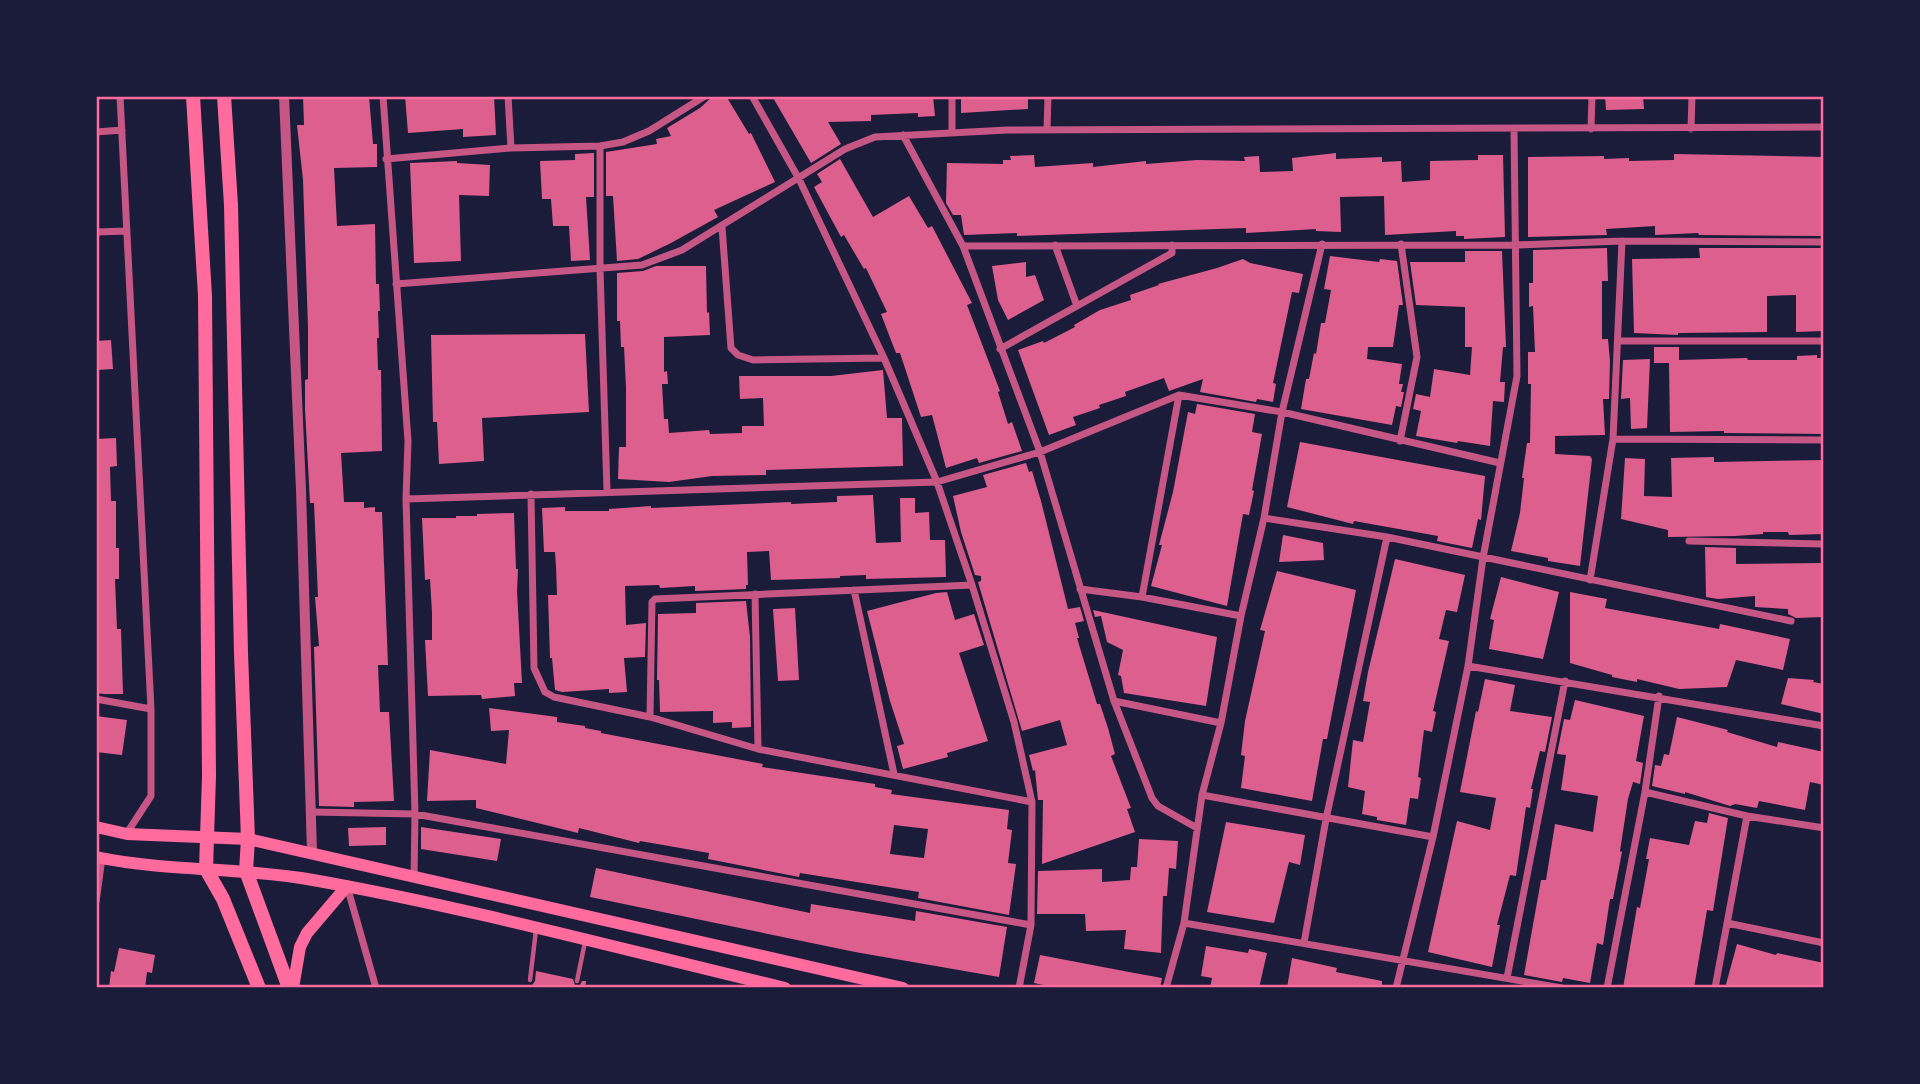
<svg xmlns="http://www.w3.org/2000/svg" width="1920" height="1084" font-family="'Asap Condensed',sans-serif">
  <rect width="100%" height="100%" fill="#1b1b3a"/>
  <!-- building -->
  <path fill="#dd5f8e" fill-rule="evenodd" d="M303 96H369L373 144H377V167L334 168 337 226 375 224 376 284H379L380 311H378L379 338H377L378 370H381L382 451 341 453 344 502H364V508L375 507V512H382L388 665H378L380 712H389L394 801 354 802V807L319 806 314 647 319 646 315 597H318L314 503H310L305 409V380L308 379V328L303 180 297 125H304Z
    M405 96H494L496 135 463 137V129L408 133Z
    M713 96H726L749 134 751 133 775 182 714 210 718 217 671 243 638 259 617 261 613 196H606V152L657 144 656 139 671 136 667 128 700 108Z
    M772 96H933L935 116 918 117V113L871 115V121L828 122 841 144 811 163Z
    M961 96H1028V109L961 113Z
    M1605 96H1643L1644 109 1606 110Z
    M594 153V197H586L590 260 571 261 569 226H553L551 199H542L540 161 575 160V154Z
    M1336 153V159L1382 157V162L1401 161 1402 182 1430 180V161L1478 160V155H1503L1505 237 1464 239V236H1456V231L1385 235 1384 196 1340 197 1341 232 1316 231V229L1246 233V228L1017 236V233L964 235 961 215H953L946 203 947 163 1003 164V160H1011L1010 156 1034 155 1035 167 1093 163V167L1146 161V164L1197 160 1245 161 1244 157 1259 156 1260 172 1293 171 1292 158Z
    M1674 154 1824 157V236L1699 235 1698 233 1655 235V226L1606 229 1607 235 1528 237V157L1604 156V159L1629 158V161L1674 160Z
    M840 159 873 217 909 196 928 228 932 226 972 303 967 305 1000 391 998 392 1008 424 1012 422 1022 451 979 463 977 458 946 468 932 415 921 417 900 353H896L889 335 881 314 887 312 866 268 864 269 844 235 841 237 814 187 822 182 817 174Z
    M457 161V163L490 165 489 196 459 195 461 261 414 263 410 163Z
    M1607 248 1608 281H1602V339H1608L1610 361 1609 399H1603L1605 435 1555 436V454L1590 456 1592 459 1580 566 1548 561V558L1511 551 1520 513 1524 478H1522L1527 443H1530L1531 384H1528V352H1535L1533 306 1529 307V283H1533V250Z
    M1699 248H1824V331L1796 332V295L1767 296V332L1678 333V335L1634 333 1632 259 1700 258Z
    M1465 251H1502L1506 347H1503L1500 382H1505L1504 402 1493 401 1490 446 1458 441 1457 443 1416 436 1421 411 1413 409 1416 394 1430 397 1434 369 1470 375 1472 347H1465V307L1416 305 1410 262H1465Z
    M1330 256 1379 262 1380 259 1397 261 1403 305H1399L1393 347H1368L1367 359 1402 364 1399 384H1403L1401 392H1404L1401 407 1396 406 1392 425 1301 409 1306 379H1309L1314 353 1316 354 1321 323H1325L1331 290 1324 289Z
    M1243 259 1250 263 1303 274 1299 293 1292 292 1273 383 1276 384 1273 402 1257 399 1256 402 1200 392 1203 379 1169 391 1164 378 1125 392 1126 396 1099 405 1100 408 1073 417 1076 425 1049 435 1018 350 1043 341 1044 343 1075 327 1074 325 1100 310 1131 300 1130 295 1159 285 1158 284 1217 268Z
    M1026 262V277L1035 275 1044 300 1008 320 998 300 992 266Z
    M656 266H706L707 313 709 312 710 335 664 337V372L667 371 668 384H662L664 419H668L669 433 709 430 710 434 742 433V426H764L763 398 740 399 739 376H831L883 370 887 418H902L903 466 766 470V475L712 476 669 482 618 479 619 447H626V388L624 347H621L620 321H617V273L643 271Z
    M585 334 589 412 482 418 484 461 439 464 437 422H433L431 335Z
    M111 340 113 369 96 370V341Z
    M1654 347H1679V360L1747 358 1748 360H1797V356L1817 355V358H1824V434L1724 433V431L1670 432 1669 363H1654Z
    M1650 359 1647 428 1631 429 1630 398 1621 399 1623 360Z
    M1197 404 1255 414 1252 432 1262 434 1252 490 1254 491 1249 515 1243 514 1227 606 1151 586 1162 545H1159L1173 492 1188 412 1195 414Z
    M116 438 117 466 110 467 111 501H116V548H119V579H115L117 629H121L123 694H104L96 693V439Z
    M1300 442 1485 476 1481 520 1478 519 1472 548 1437 541 1438 536 1354 521 1353 524 1287 507Z
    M1714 457V462L1824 460V534L1789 535 1788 532H1763V534L1735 536 1668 537V530L1621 519 1625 458 1645 459 1644 496 1672 497 1671 458Z
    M1026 463 1029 472 1032 471 1041 501 1068 609 1080 607 1084 621 1075 623 1079 638H1077L1097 704H1100L1108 728 1115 754 1111 756 1131 808 1127 809 1135 832 1042 864 1043 800H1038L1035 770 1033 771 1029 755 1067 745 1060 720 1022 731 978 582 981 581V576L975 575 961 532 953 496 987 487 983 475Z
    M873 495 876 543 901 542 900 498H915V513L929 512 930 540H945L946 577 866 579V575L840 576V578L771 580 769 551 747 552 748 585H746V589L695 591V586L660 588 659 585 625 586 626 625 646 623 645 657 624 658 627 692 609 693V689L562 692 555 690 552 658H550L548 595H557L556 566 555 552H544L542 508 565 507V511H609V509L651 506V508L791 502V504L837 502V496Z
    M514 513 516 569H518L517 591 522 683H514L515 696 482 699 481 695 428 696 425 640H432V613L430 579 425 580 422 518H456V516H477V514Z
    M1283 535 1323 543 1324 560 1279 562Z
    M1705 547 1736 548V564L1824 563V617L1796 618 1788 614V609L1755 607V596L1718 599 1706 597Z
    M1395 559 1465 575 1457 612 1446 610 1439 639 1449 641 1433 711 1436 712 1432 732 1424 730 1418 777 1421 778 1418 799 1410 798 1406 825 1377 820V817L1362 814 1365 791 1348 787 1353 740 1363 742 1370 702 1363 701 1368 672Z
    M1277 571 1356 590 1327 739H1323L1312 801 1241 788 1245 756 1241 755 1245 721 1265 631 1260 630Z
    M1501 577 1559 592 1543 659 1489 649 1494 620 1490 619Z
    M947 592 955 620 974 614 984 645 959 653 988 741 947 753 948 757 903 769 897 746 904 744 890 701 867 611 936 593Z
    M1570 592 1607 599 1605 608 1719 629 1720 624 1790 639 1783 670 1736 660 1727 687 1679 689 1637 679V682L1612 677V675L1570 663Z
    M746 601 750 637 751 727 732 728V722L713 723V711L660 712 659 680H657L658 614 696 613V603Z
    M795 608 799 680 778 681 773 609Z
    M1093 610 1217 637 1206 706 1124 693 1121 676 1118 675 1123 650 1107 642 1101 616 1095 617Z
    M1788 678 1814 680 1813 682 1824 684V714L1781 704Z
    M1485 679 1515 685 1510 711 1552 717 1545 752 1540 751 1531 789H1533L1530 808 1526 807 1516 876 1510 875 1497 925H1500L1492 967 1428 952 1457 821 1490 830 1496 798 1460 792 1476 711 1478 712Z
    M1575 700 1644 716 1636 761 1643 763 1640 784 1633 782 1628 799 1620 851 1622 852 1613 899H1610L1603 945 1597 943 1590 983 1563 978 1562 982 1524 975 1541 880H1546L1555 824 1593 832 1598 796 1561 790 1566 755 1557 754 1564 719 1570 720Z
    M489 708 557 717V722L585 726V728L601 731V733L763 764 762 767 875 784V787L892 790 891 794 1009 810 1007 829 1012 830 1008 863 1016 864 1009 915 918 898 919 892 800 873 799 877 708 859 709 853 640 841 639 843 579 828 578 833 476 808V800L427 801 430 750 506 764 509 730 491 731ZM894 825 928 829 924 858 890 854Z
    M96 716 127 720 122 755 96 752Z
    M1677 717 1728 730 1727 732 1777 747 1778 742 1824 752V785L1810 782 1805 810 1759 801 1757 808 1735 804 1730 806 1685 792V794L1652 786 1655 765 1661 766 1664 754 1669 755Z
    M1709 813 1728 818 1713 911 1707 910 1694 988H1623L1637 907 1640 908 1649 859H1646L1650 838 1689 845 1695 821 1707 823Z
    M1226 822 1305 835 1300 865 1289 862 1274 923 1207 912Z
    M386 827V845L349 846 348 828Z
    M421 827 501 839 497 861 421 849Z
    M1139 839 1178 841 1176 869 1169 868 1167 896H1163L1161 953 1124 949 1126 930 1086 931 1085 914H1037L1038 871 1102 869V882L1130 880 1131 867H1137Z
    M596 868 810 913 811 904 915 921 916 911 1007 927 999 977 855 952 590 897Z
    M1737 944 1776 955 1777 953 1824 963V988H1725Z
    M1206 946 1248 953 1249 949 1267 953 1259 988H1210L1212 978 1201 976Z
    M119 948 155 955 152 973 147 972 145 988H109L111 971 114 972Z
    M1040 955 1129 972 1162 978 1160 988H1058L1034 983Z
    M1292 958 1337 968 1336 972 1382 981V988H1287Z
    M536 971 573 979 575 985H580L582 981H586L585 988H530L535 981Z"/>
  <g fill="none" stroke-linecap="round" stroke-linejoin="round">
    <!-- service -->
    <path stroke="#c65784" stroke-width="4.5" d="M530 980 536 930
      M577 981 585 942"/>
    <!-- minor -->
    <path stroke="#c65784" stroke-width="7" d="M120 96 151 709V796L127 833
      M383 96 408 441 406 499 415 814 414 878
      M508 96 511 148
      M752 96 799 179 884 358 937 482 972 585 1014 722 1032 802 1031 925 1019 988
      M952 96V133
      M1591 129 1592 96
      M1691 129 1692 96
      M1047 130 1048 96
      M96 132 122 130
      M903 135 963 246 1040 452 1114 701 1152 798 1158 806 1197 828
      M600 146V269L607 491
      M386 159 511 148 600 146 623 142 649 131 705 96
      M722 227 731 348 738 355 753 360 884 358
      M96 232 127 231
      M1055 245 1077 306
      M963 246 1516 245 1622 241 1824 242
      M396 284 642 265 682 250 845 149 875 137 1007 130 1824 127
      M1618 341H1824
      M1000 349 1172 253V245
      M1613 439 1824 440
      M1400 441 1417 357 1401 244
      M531 494 534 668 545 692 554 697 650 717 758 749 1032 802
      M406 499 937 482 1040 452 1179 395 1282 412 1500 463
      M1264 518 1387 537 1791 621
      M1689 541 1824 544
      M1590 580 1613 439 1622 241
      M1080 589 1142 597 1241 616
      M854 590 894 774
      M755 594 758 749
      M1142 597 1179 395
      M1468 666 1824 726
      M96 699 151 709
      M1114 701 1221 723
      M650 717 652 602 655 599 972 585
      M1645 792 1747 816 1824 828
      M1202 795 1433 837
      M312 812 415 814 1031 925
      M347 886 376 988
      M96 902 102 858
      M1184 923 1562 988
      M1727 923 1824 943
      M1304 943 1326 819 1387 537
      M1507 978 1565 681
      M1166 988 1184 923 1202 795 1221 723 1241 616 1264 518 1282 412 1322 244
      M1396 988 1433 837 1468 666 1483 558 1517 376 1514 129
      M1607 988 1645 792 1659 696
      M1715 988 1747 816"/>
    <!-- tertiary -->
    <path stroke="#c65784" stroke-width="10" d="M284 96 301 490 312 852"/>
    <!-- secondary -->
    <path stroke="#ff6b9d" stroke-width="12" d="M96 827 127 834 248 839 903 988
      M96 857C168 872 241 867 313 880 471 908 628 951 785 988
      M293 988 300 947 307 933 347 886"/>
    <!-- trunk -->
    <path stroke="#ff6b9d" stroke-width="14" d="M193 96 205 296 209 776 206 869 223 899 259 988
      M224 96 231 205 241 653 248 839 246 871 289 988"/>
  </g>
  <!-- border -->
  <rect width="1920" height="1084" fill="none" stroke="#1b1b3a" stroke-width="196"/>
  <rect x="98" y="98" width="1724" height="888" fill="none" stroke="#ff6b9d" stroke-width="2.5"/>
</svg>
